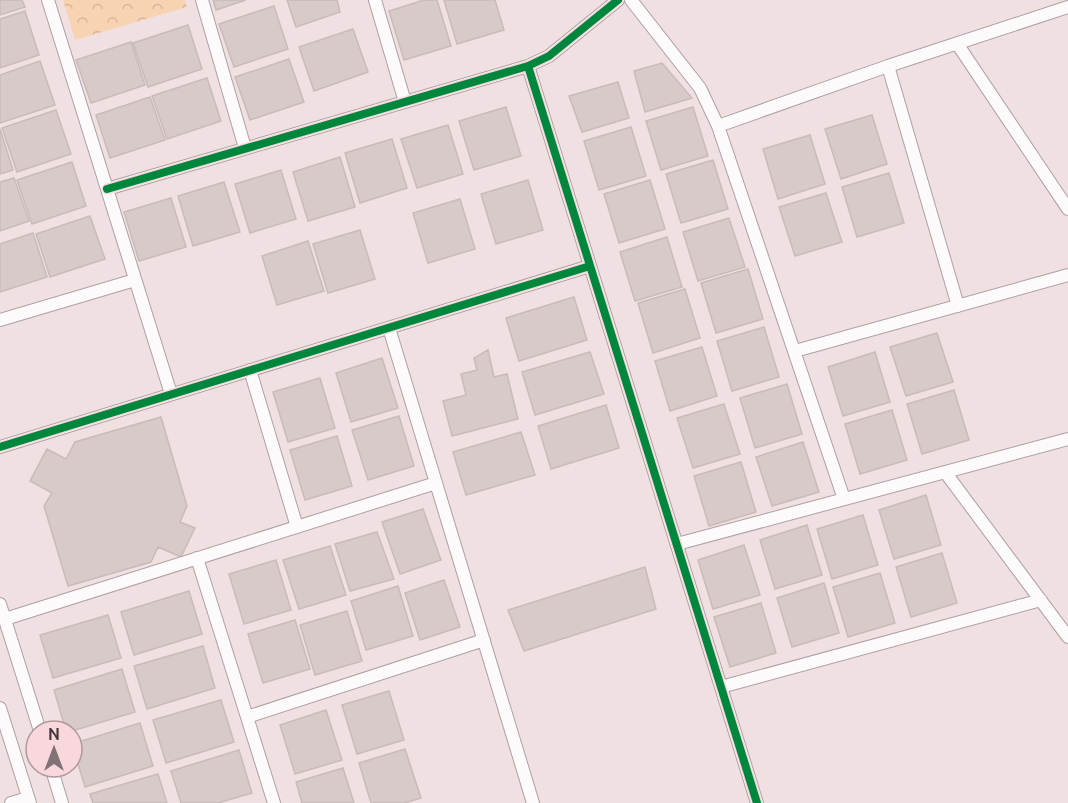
<svg xmlns="http://www.w3.org/2000/svg" width="1068" height="803" font-family="Ubuntu,sans-serif">
  <defs>
    <pattern id="forest-crowns" width="20" height="18" patternUnits="userSpaceOnUse" patternTransform="scale(1.5)"><rect width="20" height="18" fill="#f8d3b2"/><path d="M2 6a3 3 0 1 1 6 0M12 15a3 3 0 1 1 6 0" fill="none" stroke="#d6b69a"/></pattern>
  </defs>
  <rect width="100%" height="100%" fill="#f1e0e2"/>
  <!-- forest -->
  <path fill="url(#forest-crowns)" d="M63 0H185L187 7 75 40Z"/>
  <!-- building -->
  <path fill="#d8cac9" stroke="#c8bbba" stroke-width="1.5" d="M0 0H22L25 7 0 15Z
    M213 0H246L216 10Z
    M287 0H337L340 12 296 27Z
    M424 0H437L451 46 404 60 389 11Z
    M444 0H495L504 30 457 44Z
    M274 6 288 49 234 67 219 24Z
    M25 11 39 55 0 68V19Z
    M188 25 202 69 148 87 133 43Z
    M353 29 368 72 314 91 299 47Z
    M131 42 145 85 91 103 76 60Z
    M289 59 304 102 250 120 235 77Z
    M40 61 55 105 0 123V75Z
    M662 63 692 98 645 112 634 71Z
    M207 78 221 121 167 139 152 96Z
    M618 82 629 118 582 132 569 96Z
    M150 97 165 140 110 158 96 115Z
    M506 107 521 156 474 170 459 121Z
    M693 107 708 156 661 170 646 121Z
    M56 110 71 154 17 172 2 128Z
    M872 115 887 164 841 179 825 129Z
    M448 125 463 174 417 188 401 139Z
    M631 127 646 176 599 190 584 141Z
    M0 129 13 170 0 174Z
    M810 135 825 184 778 199 763 149Z
    M392 139 407 188 360 203 345 153Z
    M340 157 355 207 308 221 293 172Z
    M713 160 728 209 681 223 666 174Z
    M72 162 86 206 32 224 17 180Z
    M281 170 296 219 250 233 235 184Z
    M889 173 904 223 857 237 842 187Z
    M14 178 29 221 0 231V182Z
    M528 180 543 230 496 244 481 194Z
    M650 180 665 229 619 243 604 194Z
    M224 182 240 232 193 246 178 196Z
    M826 193 842 242 795 256 779 207Z
    M171 198 186 247 139 261 124 212Z
    M460 199 475 249 428 263 413 213Z
    M90 216 105 259 50 277 36 234Z
    M729 218 745 267 698 281 683 232Z
    M360 230 375 279 328 293 313 244Z
    M33 233 47 277 0 292V244Z
    M667 237 682 287 635 301 620 252Z
    M308 241 324 291 277 305 262 256Z
    M748 269 763 319 716 333 701 283Z
    M685 289 700 338 653 353 638 303Z
    M574 297 587 340 519 361 506 318Z
    M764 327 779 377 732 391 717 341Z
    M937 333 953 382 906 396 890 347Z
    M702 347 717 396 670 411 655 361Z
    M488 350 494 377 507 374 518 419 452 436 443 401 466 395 461 374 477 370 474 358Z
    M590 352 604 394 535 415 522 372Z
    M875 352 890 402 843 416 828 367Z
    M382 358 398 408 351 422 336 373Z
    M320 378 335 428 288 442 273 392Z
    M787 384 802 434 755 448 740 398Z
    M954 390 969 440 922 454 907 404Z
    M724 404 740 454 693 468 677 418Z
    M606 405 619 448 551 469 538 426Z
    M892 410 907 460 860 474 845 424Z
    M399 416 414 466 368 480 352 430Z
    M161 417 187 506 180 522 195 528 181 557 158 547 151 562 68 586 44 506 52 493 30 481 47 449 66 459 75 442Z
    M521 432 535 475 466 495 453 452Z
    M337 436 352 486 305 500 290 450Z
    M803 442 819 492 772 506 756 457Z
    M741 462 756 512 709 526 694 476Z
    M926 495 941 545 894 559 879 510Z
    M423 509 441 560 400 574 382 522Z
    M863 515 878 565 832 579 817 529Z
    M807 525 822 575 775 589 760 540Z
    M377 532 394 579 350 591 335 544Z
    M744 545 760 595 713 609 698 560Z
    M330 546 346 595 299 609 283 560Z
    M942 553 957 603 911 617 896 567Z
    M276 560 291 610 244 624 229 574Z
    M645 567 656 609 524 651 508 610Z
    M880 573 895 623 848 637 833 587Z
    M444 580 460 627 420 640 405 593Z
    M824 583 839 633 792 647 777 598Z
    M398 586 413 636 366 650 351 601Z
    M189 591 202 634 134 655 121 612Z
    M761 603 776 653 730 667 714 617Z
    M347 611 362 661 315 675 300 625Z
    M108 615 121 658 53 678 40 635Z
    M295 620 310 669 263 683 248 634Z
    M203 646 215 688 147 709 134 666Z
    M122 669 135 712 72 731H66L54 690Z
    M389 691 404 740 357 754 342 705Z
    M221 700 234 742 166 763 153 720Z
    M326 710 342 760 295 774 280 725Z
    M140 723 153 766 85 787 72 744Z
    M405 749 421 798 404 803H371L359 763Z
    M239 750 252 793 218 803H181L171 771Z
    M343 768 354 803H302L296 782Z
    M158 774 167 803H93L90 794Z"/>
  <g fill="none" stroke-linecap="round" stroke-linejoin="round">
    <defs>
      <path id="minor" d="M48 0 171 394
        M202 0 245 148
        M375 0 405 102
        M631 0 700 88 718 126 844 499
        M958 45 1068 209
        M528 66 757 803
        M888 66 958 306
        M718 126 888 66 1068 7
        M107 189 528 66 549 56 618 0
        M0 320 135 280
        M389 328 533 803
        M795 351 1068 275
        M250 370 297 527
        M0 447 590 266
        M945 472 1068 637
        M677 544 1068 439
        M197 558 274 803
        M0 604 40 731
        M5 619 436 483
        M721 687 1041 600
        M0 708 30 803
        M247 717 484 640
        M51 767 62 803
        M11 803 28 798"/>
    </defs>
    <!-- minor casing -->
    <use href="#minor" stroke="#ada0a2" stroke-width="14"/>
    <!-- minor -->
    <use href="#minor" stroke="#fdfafb" stroke-width="12"/>
    <defs>
      <path id="cycleway" d="M528 66 757 803
        M107 189 528 66 549 56 618 0
        M0 447 590 266"/>
    </defs>
    <!-- cycleway casing -->
    <use href="#cycleway" stroke="#f9d8dd" stroke-width="11"/>
    <!-- cycleway -->
    <use href="#cycleway" stroke="#00873e" stroke-width="8"/>
  </g>
  <!-- north arrow -->
  <g transform="translate(54 749)"><circle r="28" fill="#f9d8dd" stroke="#b1989c" stroke-width="1.5"/>
  <path d="M0-4.5L10 22L0 15L-10 22Z" fill="#817375"/>
  <text y="-9" font-size="16" font-weight="bold" text-anchor="middle" fill="#45383a">N</text>
  </g>
</svg>
